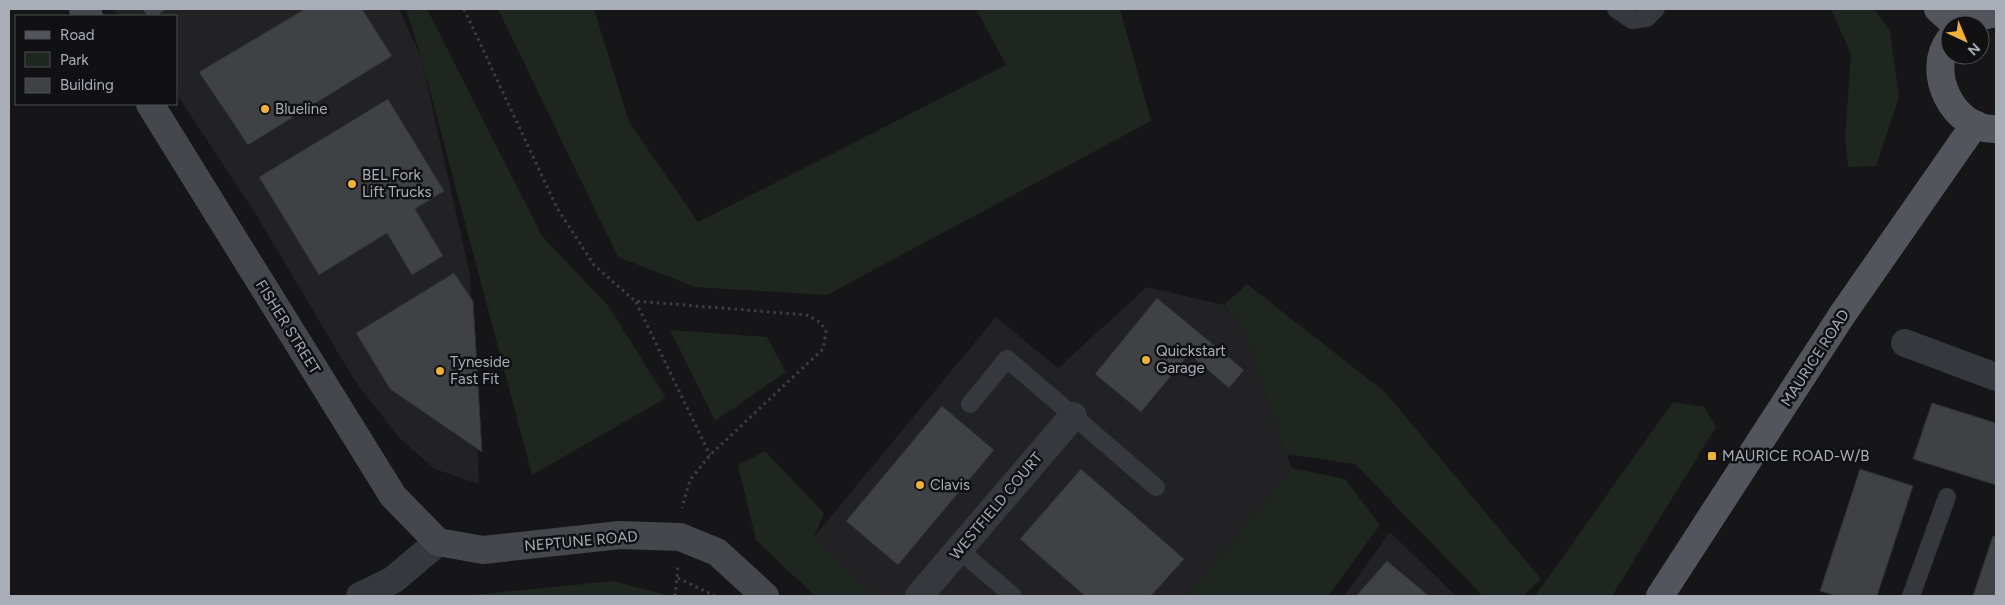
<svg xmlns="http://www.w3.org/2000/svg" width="2005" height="605" font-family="Figtree,sans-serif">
  <rect width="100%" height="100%" fill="#161618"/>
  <!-- built -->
  <path fill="#222225" d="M113 9H399L421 57 470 275 479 484 435 469 399 438 353 378 257 216 176 93V16H119Z
    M1147 287 1224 305 1244 330 1292 468 1187 596H872L814 537 996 317 1058 368Z
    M1390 532 1456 596H1344Z"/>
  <!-- green -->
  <path fill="#1e261f" d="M406 9H427L542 236 609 307 666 398 532 475 421 57Z
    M498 9H594L629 122 698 222 1006 65 976 9H1120L1151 121 827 295 695 287 618 257Z
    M1831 9H1874L1890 31 1899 97 1876 166 1848 167 1845 137 1851 54Z
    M1247 284 1386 393 1541 579 1523 596H1483L1355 464 1286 454 1244 330 1224 305Z
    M670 330 767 337 786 372 715 421Z
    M1673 402 1704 407 1716 427 1612 596H1535Z
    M765 451 824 513 814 537 872 596H815L756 540 738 465Z
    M1292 468 1345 479 1380 525 1328 596H1187Z
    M613 581 669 596 472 595Z"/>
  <!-- building -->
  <path fill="#404145" stroke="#303034" d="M142 9H166L157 16H148Z
    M305 9H362L392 56 248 145 199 72Z
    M388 99 444 191 415 209 443 256 412 275 387 233 319 275 259 177Z
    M454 273 473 301 482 452 390 389 356 333Z
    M1157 298 1244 370 1229 388 1189 354 1141 412 1095 374Z
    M1932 403 1996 423V485L1913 459Z
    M942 406 994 450 898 565 846 521Z
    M1081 469 1184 559 1151 596H1085L1020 539Z
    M1860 469 1913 486 1877 596H1837L1820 591Z
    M1993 536 1996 537V596H1973Z
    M1387 561 1429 596H1356Z"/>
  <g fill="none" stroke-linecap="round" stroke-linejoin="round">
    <!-- path -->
    <path stroke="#3d3f44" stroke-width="3" stroke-dasharray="2.5 4" stroke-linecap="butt" d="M464 9 557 208 594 265 635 301 807 315 821 323 826 332 823 349 710 455 690 480 682 508
      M636 302 710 455
      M678 578 715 596
      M675 596 678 567"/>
    <!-- lane -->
    <path stroke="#37383d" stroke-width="18" d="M1616 9 1632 20 1647 18 1656 9
      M970 404 1007 359 1156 487
      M959 550 1013 596
      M1911 596 1947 497"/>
    <!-- street -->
    <path stroke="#37383d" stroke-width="28" d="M1905 343 1996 377
      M360 596 393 580 438 542
      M919 596 1073 416"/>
    <!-- secondary -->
    <path stroke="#45474d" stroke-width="28" d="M83 9 89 16
      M150 104 393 496 438 542 483 550 620 535 680 537 717 552 765 596"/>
    <!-- primary -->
    <path stroke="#53555c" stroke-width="28" d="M1938 9 1956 25
      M1963 25 1972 18 1996 13
      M1950 39C1924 72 1954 131 1996 129
      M1660 596 1842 315 1975 124"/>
  </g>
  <!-- markers -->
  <g fill="#f2b134" stroke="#111113" stroke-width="2">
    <circle cx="265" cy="109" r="5"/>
    <circle cx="352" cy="184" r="5"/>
    <circle cx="1146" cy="360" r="5"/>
    <circle cx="440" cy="371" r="5"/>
    <rect x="1707" y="451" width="10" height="10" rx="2.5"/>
    <circle cx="920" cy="485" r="5"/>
  </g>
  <g text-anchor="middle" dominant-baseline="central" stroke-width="5" stroke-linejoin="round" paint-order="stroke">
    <!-- poi labels -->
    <g font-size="15" fill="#a8adb8" stroke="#111113" text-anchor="start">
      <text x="275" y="109">Blueline</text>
      <text x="362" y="175">BEL Fork<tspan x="362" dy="17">Lift Trucks</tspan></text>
      <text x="1156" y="351">Quickstart<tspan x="1156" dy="17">Garage</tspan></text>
      <text x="450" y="362">Tyneside<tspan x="450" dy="17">Fast Fit</tspan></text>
      <text x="1722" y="456">MAURICE ROAD-W/B</text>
      <text x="930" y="485">Clavis</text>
    </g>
    <!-- street labels -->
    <g font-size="15" fill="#a8adb8" stroke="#111113">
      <text transform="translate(288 327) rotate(58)">FISHER STREET</text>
      <text transform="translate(1815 358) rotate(-57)">MAURICE ROAD</text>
      <text transform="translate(996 506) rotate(-50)">WESTFIELD COURT</text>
      <text transform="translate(581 541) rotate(-5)">NEPTUNE ROAD</text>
    </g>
  </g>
  <!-- border -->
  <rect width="2005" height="605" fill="none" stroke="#a8adb8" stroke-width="20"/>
  <!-- legend -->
  <rect x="15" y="15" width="162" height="90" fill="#111113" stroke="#4d4f55"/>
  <rect x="25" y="31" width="25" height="8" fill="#53555c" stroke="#4d4f55"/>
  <text x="60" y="40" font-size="15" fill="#a8adb8">Road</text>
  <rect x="25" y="52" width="25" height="15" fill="#1e261f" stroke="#4d4f55"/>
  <text x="60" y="65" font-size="15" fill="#a8adb8">Park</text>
  <rect x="25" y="78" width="25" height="15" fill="#404145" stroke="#4d4f55"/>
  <text x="60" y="90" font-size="15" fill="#a8adb8">Building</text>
  <!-- north arrow -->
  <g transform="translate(1965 40) rotate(136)"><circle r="24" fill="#111113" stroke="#4d4f55"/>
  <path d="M0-4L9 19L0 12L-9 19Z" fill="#f2b134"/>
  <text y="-8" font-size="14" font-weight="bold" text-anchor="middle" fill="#a8adb8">N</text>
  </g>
</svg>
